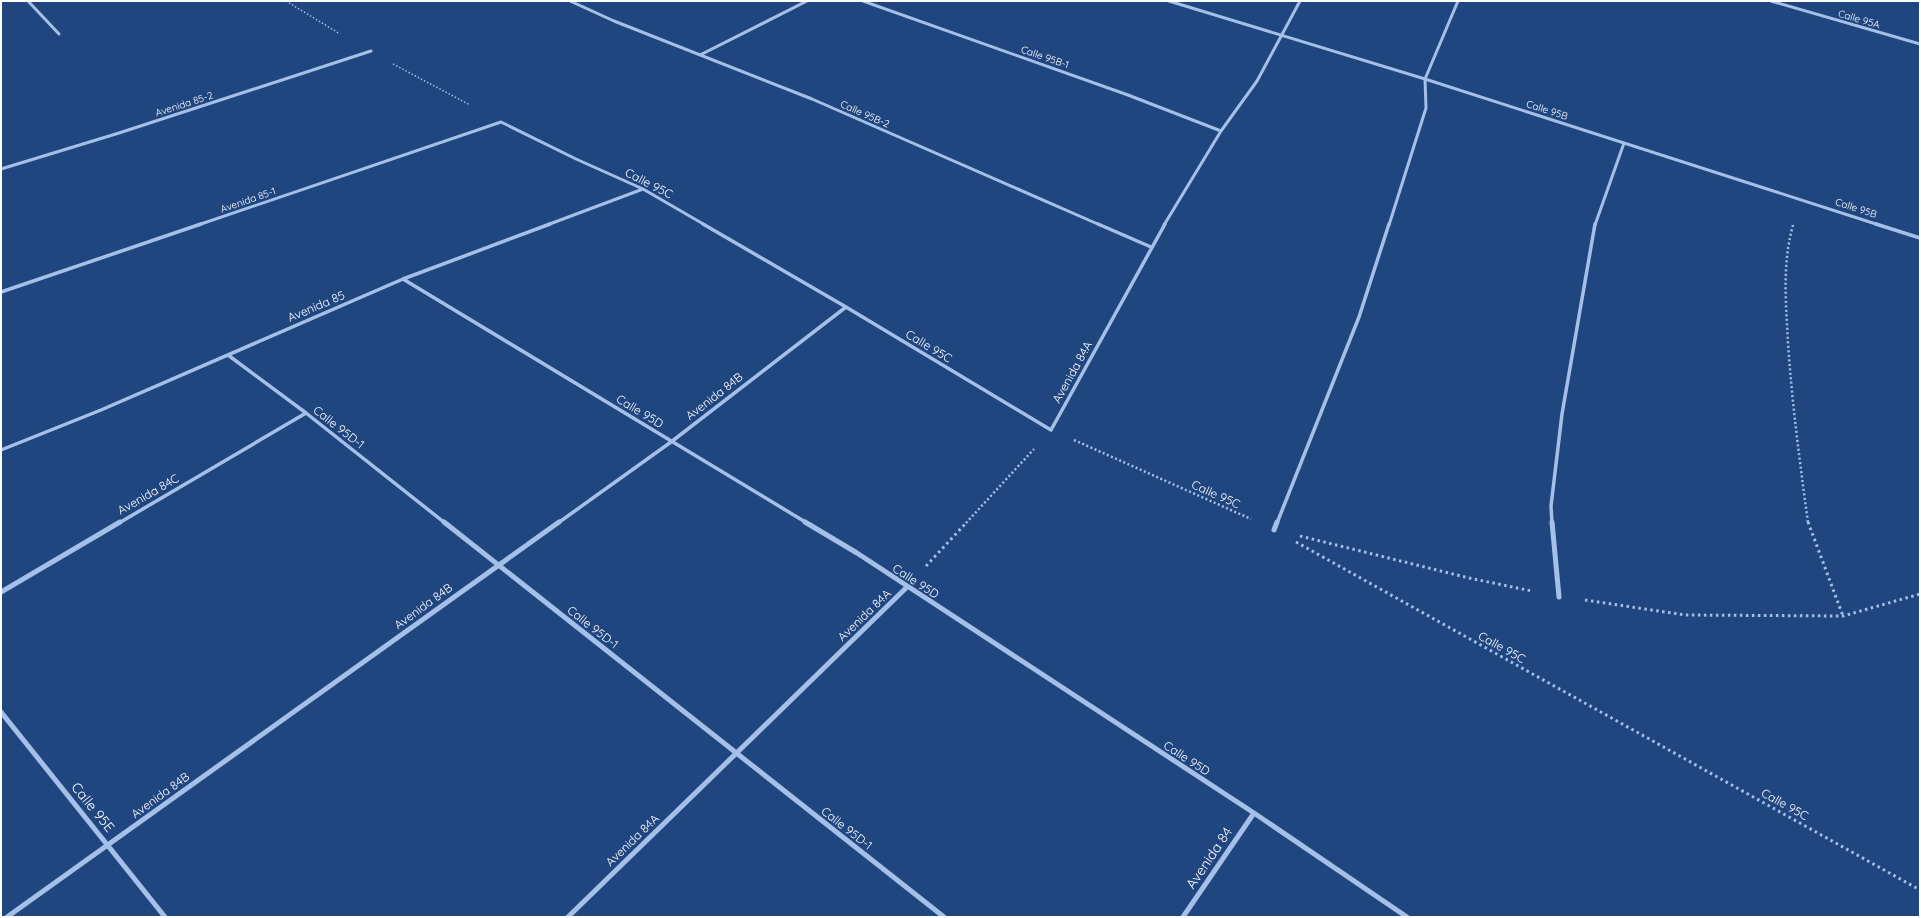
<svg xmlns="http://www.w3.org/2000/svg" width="1921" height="918" font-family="Quicksand,sans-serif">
  <rect width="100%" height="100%" fill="#204680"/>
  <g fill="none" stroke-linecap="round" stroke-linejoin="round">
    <!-- path-far2 -->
    <path stroke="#a5c0e8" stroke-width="1.5" stroke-dasharray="1.5 2" stroke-linecap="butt" d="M286 1 340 34
      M393 64 470 105"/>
    <!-- path-far1 -->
    <path stroke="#a5c0e8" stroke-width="2.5" stroke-dasharray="2 2.5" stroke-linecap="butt" d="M1793 225C1782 264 1786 303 1788 343 1792 404 1800 463 1808 523
      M1074 440 1251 519
      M966 523 1034 449"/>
    <!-- path -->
    <path stroke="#a5c0e8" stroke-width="3" stroke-dasharray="2.5 3.5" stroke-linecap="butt" d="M1808 522 1843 616
      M1300 536 1469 578 1532 591
      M1296 542 1920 890
      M926 566 967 522
      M1585 600 1685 615 1843 616 1920 594"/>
    <!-- street-far2 -->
    <path stroke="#a5c0e8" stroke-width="3" d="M28 1 59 34
      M570 1 614 21 812 99 1100 225
      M863 1 1128 95 1221 131
      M1169 1 1425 79 1879 225
      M1771 1 1920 44
      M700 55 807 1
      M1 169 119 133 371 51
      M198 225 501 122 576 159 643 189 705 225
      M547 225 643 189
      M1164 225 1221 131 1257 81 1300 1
      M1389 225 1426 108 1425 79 1458 1
      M1595 225 1624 143"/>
    <!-- street-far1 -->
    <path stroke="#a5c0e8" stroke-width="3.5" d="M703 224 846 307 1051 430 1165 224
      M1098 224 1151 247
      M1876 224 1920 238
      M403 279 807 523
      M1 292 201 224
      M228 355 306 413 445 523
      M1 450 101 410 403 279 550 224
      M119 523 306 413
      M558 523 671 442 846 307
      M1277 523 1359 317 1389 224
      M1552 523 1551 506 1562 414 1595 224"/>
    <!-- street -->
    <path stroke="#a5c0e8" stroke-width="5" d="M444 522 944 917
      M805 522 857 553 1254 813 1407 917
      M1552 522 1559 597
      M1274 530 1277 522
      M1 592 120 522
      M1 712 165 917
      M7 917 559 522
      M568 917 907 587
      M1183 917 1254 813"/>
  </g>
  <g text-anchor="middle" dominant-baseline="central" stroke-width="3.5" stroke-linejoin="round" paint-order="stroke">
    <!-- far-street labels -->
    <g font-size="10" fill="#fff" stroke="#204680">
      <text transform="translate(1859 19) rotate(16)">Calle 95A</text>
      <text transform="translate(1045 57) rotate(19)">Calle 95B-1</text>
      <text transform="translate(184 104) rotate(-18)">Avenida 85-2</text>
      <text transform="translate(1547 110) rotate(18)">Calle 95B</text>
      <text transform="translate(865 114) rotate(24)">Calle 95B-2</text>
      <text transform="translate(248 200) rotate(-19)">Avenida 85-1</text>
      <text transform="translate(1856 208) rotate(18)">Calle 95B</text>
    </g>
    <!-- street labels -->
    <g font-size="12" fill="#fff" stroke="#204680">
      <text transform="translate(649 183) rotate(27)">Calle 95C</text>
      <text transform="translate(316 306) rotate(-23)">Avenida 85</text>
      <text transform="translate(929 346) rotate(31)">Calle 95C</text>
      <text transform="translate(1072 372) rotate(-61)">Avenida 84A</text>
      <text transform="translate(714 396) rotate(-38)">Avenida 84B</text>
      <text transform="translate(640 411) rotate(31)">Calle 95D</text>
      <text transform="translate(339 427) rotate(38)">Calle 95D-1</text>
      <text transform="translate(148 494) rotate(-30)">Avenida 84C</text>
      <text transform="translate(1216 494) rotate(24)">Calle 95C</text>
      <text transform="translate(916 581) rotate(33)">Calle 95D</text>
      <text transform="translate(423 606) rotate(-36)">Avenida 84B</text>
      <text transform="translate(864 615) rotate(-44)">Avenida 84A</text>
      <text transform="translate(593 627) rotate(38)">Calle 95D-1</text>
      <text transform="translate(1502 647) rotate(29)">Calle 95C</text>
      <text transform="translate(1187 758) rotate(33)">Calle 95D</text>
      <text transform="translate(160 795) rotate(-36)">Avenida 84B</text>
      <text transform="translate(1785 804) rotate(29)">Calle 95C</text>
      <text transform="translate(847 828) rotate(38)">Calle 95D-1</text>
      <text transform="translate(632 840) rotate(-44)">Avenida 84A</text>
    </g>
    <!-- near-street labels -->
    <g font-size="14" fill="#fff" stroke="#204680">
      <text transform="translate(93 807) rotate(51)">Calle 95E</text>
      <text transform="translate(1209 858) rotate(-56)">Avenida 84</text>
    </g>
  </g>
  <!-- border -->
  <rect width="1921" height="918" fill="none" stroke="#ffffff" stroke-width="4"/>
</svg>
